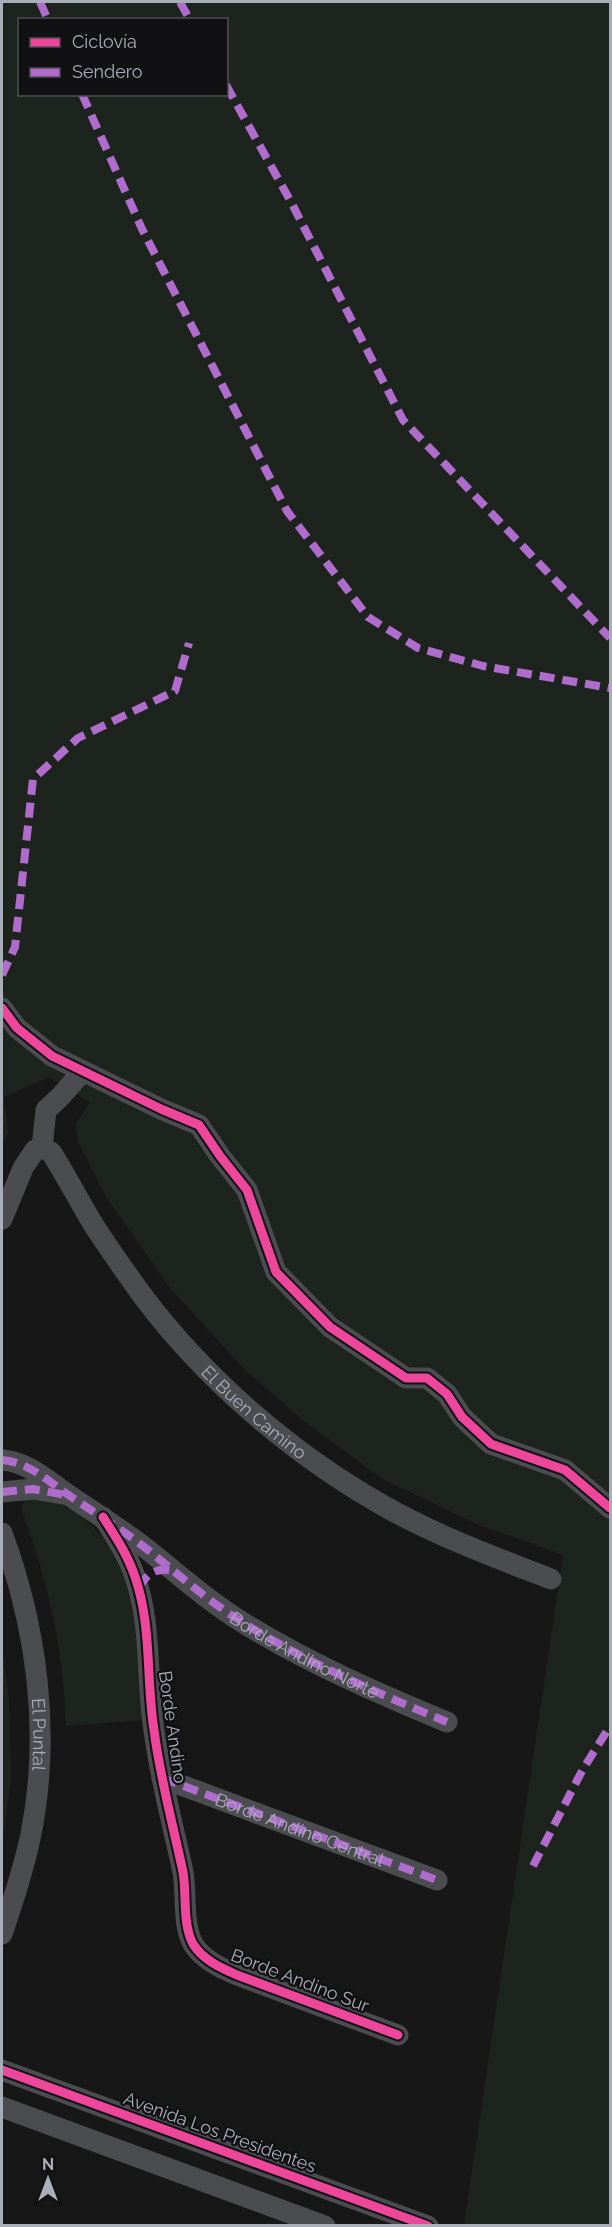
<svg xmlns="http://www.w3.org/2000/svg" width="612" height="2227" font-family="Raleway,sans-serif">
  <rect width="100%" height="100%" fill="#171717"/>
  <!-- green -->
  <path fill="#1d241e" fill-rule="evenodd" d="M2 2H610V2225H464L563 1555 479 1525 384 1480 305 1422 244 1369 170 1288 106 1197 78 1141 76 1124 90 1102 49 1077 4 1097 8 1133 2 1148ZM20 20H226V94H20Z
    M32 1499C39 1500 48 1500 55 1502 65 1504 75 1512 83 1518 144 1567 136 1650 143 1720L66 1726C63 1645 49 1585 21 1509L25 1500Z
    M2 1645 9 1699 11 1780 2 1843Z"/>
  <g fill="none" stroke-linecap="round" stroke-linejoin="round">
    <!-- minor -->
    <g stroke="#4b4c50" stroke-width="21">
      <path d="M2 1008 17 1028 52 1056 161 1109 199 1125 220 1156 247 1190 276 1272 330 1327 406 1378H427L447 1394 462 1417 491 1444 565 1470 610 1508"/>
      <path id="s1" d="M42 1148 51 1152C65 1174 77 1197 90 1219 106 1245 124 1270 142 1295 205 1379 292 1454 384 1506 437 1536 494 1557 551 1579"/>
      <path d="M42 1148 46 1110 60 1097 83 1071"/>
      <path d="M2 1219 23 1168 35 1150 42 1148"/>
      <path d="M2 1460C30 1462 51 1484 73 1498 98 1515 124 1531 148 1550 179 1575 208 1601 242 1622 306 1662 377 1693 447 1722"/>
      <path d="M2 1492 33 1489 63 1494"/>
      <path d="M103 1517C115 1536 128 1555 135 1577 152 1625 146 1680 154 1730 160 1778 173 1825 183 1872 187 1895 182 1923 193 1944 203 1960 221 1968 237 1975L398 2035"/>
      <path id="s2" d="M2 1533C37 1628 51 1733 31 1834 24 1868 13 1901 2 1934"/>
      <path id="s3" d="M162 1778 437 1880"/>
      <path d="M2 2070 428 2226"/>
      <path d="M2 2107 325 2226"/>
    </g>
    <!-- quiet -->
    <g stroke="#b06ccc" stroke-width="8" stroke-dasharray="15 8" stroke-linecap="butt">
      <path d="M40 2 48 20"/>
      <path d="M180 2 190 20"/>
      <path d="M226 85 291 202 403 420 610 638"/>
      <path d="M82 94 142 229 287 511 368 617 418 648 483 666 610 688"/>
      <path d="M2 975 15 947 33 779 78 738 175 691 189 643"/>
      <path id="s4" d="M2 1460C30 1462 51 1484 73 1498 98 1515 124 1531 148 1550 179 1575 208 1601 242 1622 306 1662 377 1693 447 1722"/>
      <path d="M2 1492 33 1489 66 1495"/>
      <path d="M139 1588C146 1575 154 1568 170 1570"/>
      <path d="M162 1778 437 1880"/>
      <path d="M533 1866 583 1769 610 1726"/>
    </g>
    <defs>
      <path id="cycleway" d="M2 1008 17 1028 52 1056 161 1109 199 1125 220 1156 247 1190 276 1272 330 1327 406 1378H427L447 1394 462 1417 491 1444 565 1470 610 1508
        M103 1517C115 1536 128 1555 135 1577 152 1625 146 1680 154 1730 160 1778 173 1825 183 1872 187 1895 182 1923 193 1944 203 1960 221 1968 237 1975L398 2035
        M2 2070 428 2226"/>
    </defs>
    <!-- cycleway casing -->
    <use href="#cycleway" stroke="#111113" stroke-width="13"/>
    <!-- cycleway -->
    <use href="#cycleway" stroke="#ed469a" stroke-width="9"/>
  </g>
  <g text-anchor="middle" dominant-baseline="central" stroke-width="4.5" stroke-linejoin="round" paint-order="stroke">
    <!-- street labels -->
    <g font-size="18" fill="#a8adb8" stroke="#111113">
      <text stroke="none"><textPath href="#s1" startOffset="342">El Buen Camino</textPath></text>
      <text stroke="none"><textPath href="#s4" startOffset="362">Borde Andino Norte</textPath></text>
      <text transform="translate(173 1727) rotate(82)">Borde Andino</text>
      <text stroke="none"><textPath href="#s2" startOffset="206">El Puntal</textPath></text>
      <text stroke="none"><textPath href="#s3" startOffset="147">Borde Andino Central</textPath></text>
      <text transform="translate(300 1980) rotate(21)">Borde Andino Sur</text>
      <text transform="translate(220 2132) rotate(20)">Avenida Los Presidentes</text>
    </g>
  </g>
  <!-- border -->
  <rect width="612" height="2227" fill="none" stroke="#a8adb8" stroke-width="6"/>
  <!-- legend -->
  <rect x="18" y="18" width="210" height="78" fill="#111113" stroke="#4d4f55" stroke-width="1.5"/>
  <rect x="30" y="38" width="30" height="9" fill="#ed469a" stroke="#4d4f55" stroke-width="1.5"/>
  <text x="72" y="48" font-size="18" fill="#a8adb8">Ciclovía</text>
  <rect x="30" y="68" width="30" height="9" fill="#b06ccc" stroke="#4d4f55" stroke-width="1.5"/>
  <text x="72" y="78" font-size="18" fill="#a8adb8">Sendero</text>
  <!-- north arrow -->
  <g transform="translate(48 2179)" stroke="#111113" stroke-width="4.5" paint-order="stroke">
  <path d="M0-4.5L10 22L0 15L-10 22Z" fill="#a8adb8"/>
  <text y="-9" font-size="16" font-weight="bold" text-anchor="middle" fill="#a8adb8">N</text>
  </g>
</svg>
